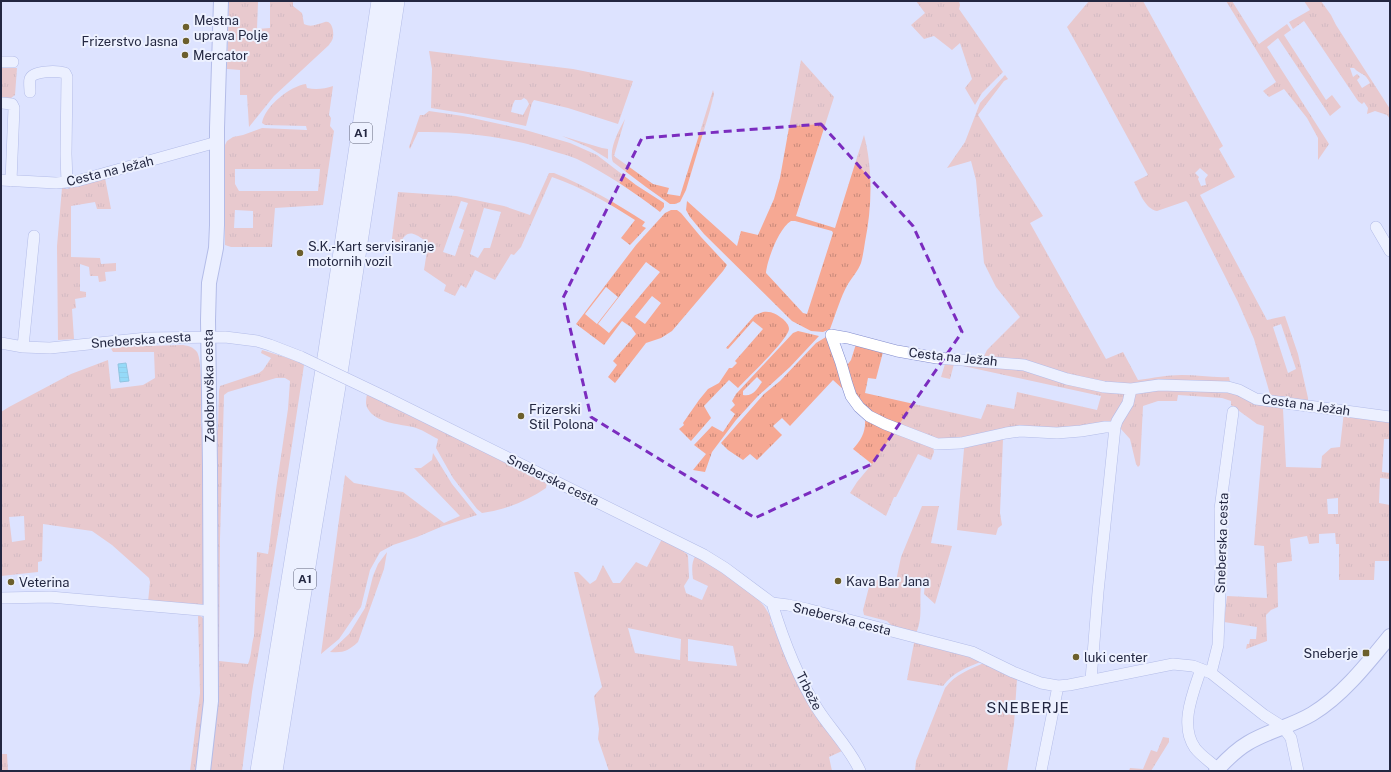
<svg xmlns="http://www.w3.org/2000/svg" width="1391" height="772" font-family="'Public Sans',sans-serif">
  <defs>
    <pattern id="grass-tufts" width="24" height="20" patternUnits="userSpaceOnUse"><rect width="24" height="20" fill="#f6a893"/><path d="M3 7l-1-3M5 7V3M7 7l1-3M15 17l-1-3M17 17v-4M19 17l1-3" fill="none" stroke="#c7897a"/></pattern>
    <pattern id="water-rules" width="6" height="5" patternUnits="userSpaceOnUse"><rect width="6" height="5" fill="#3fcfef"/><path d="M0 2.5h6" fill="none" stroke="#37b2ce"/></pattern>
  </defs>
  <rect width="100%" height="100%" fill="#dde3ff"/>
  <!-- grass -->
  <path fill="url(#grass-tufts)" fill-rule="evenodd" d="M229 1H293V6L302 13 304 24C312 28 317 24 325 22 332 20 334 32 333 37 333 40 330 43 329 45L274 96 249 127 247 95H240V70L227 69ZM258 2H270V28L257 29Z
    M916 1H959L960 5 959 9 1003 72 982 93 975 105 965 88 972 79 960 43 952 50 934 36 924 39 911 25 925 13Z
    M1089 1H1143L1223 146 1219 149 1235 177 1200 195 1267 320 1285 316 1298 354 1308 398V404L1290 400 1284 396 1272 401 1254 339 1238 302 1188 203 1186 201 1157 211C1145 209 1139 191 1134 182L1148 175 1084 57 1067 27ZM1200 168 1208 175 1205 179 1206 185 1201 186 1198 179 1199 177 1195 173ZM1281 324 1296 369 1288 373 1273 327Z
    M1226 1H1232L1259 44 1287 24 1291 30 1284 35 1326 100 1332 95 1341 107 1330 116 1278 38 1267 47 1329 144 1318 160V138L1307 118 1284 89 1269 97 1263 91 1276 82Z
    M1304 1H1321L1331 15 1336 25 1390 109V119L1387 115 1375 111 1367 114 1368 108 1364 102 1362 104 1358 101 1304 21 1293 29 1289 22 1310 10ZM1350 68H1354C1360 75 1365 72 1370 83L1362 88 1357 80 1360 77 1357 74 1353 77Z
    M429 51 573 69 633 81 618 124 568 108 534 100 532 103 526 126 474 115 431 108 432 69ZM524 98 527 100 529 104 523 115 511 112 513 104 515 100H521Z
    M801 60 834 97 796 216 835 228 864 135C873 169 872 207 865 242 864 248 863 256 861 263 858 271 853 276 848 284 840 298 836 314 830 329L823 332 811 331 792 321 704 234 690 217 686 210 687 201 737 246 741 231 758 235 774 199 780 178ZM791 221H795L832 231 833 233 807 314 803 313 766 273C767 260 779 228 791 221Z
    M1 68H17L15 95 11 98 1 97Z
    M1005 75 1008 79 1004 81 978 115 1043 216 1030 223 1106 359 1123 352 1138 380C1153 378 1167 375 1182 375 1198 375 1213 378 1229 377L1230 382 1228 384 1185 380 1136 385 1116 386 984 356 987 350 1020 317 996 287 984 263 976 180 971 161 947 168 965 142 980 103Z
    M306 84 307 88C315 90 325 89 333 86L329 115 331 118 330 126 334 131 323 205 275 208 272 247H231L225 245V145L227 141 233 137 243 135 262 128 307 130 306 126 265 125 262 123C265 106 290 86 306 84ZM235 169H320L318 191H239L235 184ZM235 210 253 211V228H234Z
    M713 90 714 94 710 110 686 190 680 202 675 204H670L646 187 613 162C608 150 619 130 625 119L614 156 653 184 669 188 667 194 680 196Z
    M429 111 463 116 522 129 570 143 597 155 636 185 664 203V207L660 212C634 192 606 173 577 159 565 154 551 151 539 147 499 136 459 131 418 132L410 149 409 147 420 115H424Z
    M562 136 602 148 608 149V159L590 148Z
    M549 173H554C586 186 616 203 645 222L642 226 646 228 630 245 621 238 635 220C607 202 583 188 552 177L521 247 514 255 511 254 495 280 475 270 466 288 461 285 455 296 444 291 446 285 424 270 427 251 424 240C410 229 405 232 398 247L391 246 398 192 456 196 504 206 530 215ZM461 201 468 203 459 228 464 230 455 256 443 252ZM484 208 501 212 490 248H484L478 258 470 254Z
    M105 178 111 209H97L95 202 71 206V257L100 258 101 264 116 263V271L105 272 106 281 99 282 98 276H90L89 267 80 264V291L86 292V297L75 299 76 308 72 309 74 339 58 340 57 246 62 188Z
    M671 210H677L681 213 701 237 727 265 723 271 672 331 661 338 646 343 615 383 608 377 617 365 613 361 636 334 631 327 622 321 604 345 576 324 636 245 665 213ZM646 262 660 272 609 333 598 324ZM606 287 618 297 597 324 585 314ZM652 296 661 303 645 324 635 317Z
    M763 312C772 311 776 314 783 319 786 322 789 325 789 329 788 340 747 378 738 388L729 380 704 406 711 418 691 441 679 429 684 425 683 423 699 400 708 389 719 383 729 368H732L737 363 735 361 763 329 753 321 728 349 726 348 755 315Z
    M798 331 819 336 790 367 758 396 736 420 712 452 705 472 693 470 706 454 694 445 712 426 723 432 735 414 730 410 735 405 732 401 736 394 793 333ZM757 377 762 382C757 389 753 397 743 395V391Z
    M826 337 833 342 845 391 833 380 790 426 782 418 773 426 782 435 757 460 750 454 743 460 728 450 721 443 764 394 780 381 816 343Z
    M856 344 883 352 876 379 868 378 865 393 981 419 987 404 1014 409 1017 392 1097 410 1101 396 954 364 950 379 941 377 945 364 992 362 1126 393 1117 418 1110 422 945 443 884 422 859 404 846 363 848 364 851 360Z
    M183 345C189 346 193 347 197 352 203 362 201 411 201 425L203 431 206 603 202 607 148 602 150 582 149 578 112 545 92 531 43 524 42 561 38 562V572L1 576V412L9 407 71 374 108 360 111 389 143 385 155 378 154 352H113L110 347ZM24 516 25 540 12 542 9 517Z
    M262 350 294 360 304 365 285 491 252 692 242 771H208L217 541 216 433 218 429 219 391 220 386 259 373 263 370 271 358 261 353ZM276 378H285L290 381 288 409 276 490 269 548 268 554 257 552 254 636C251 645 252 655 248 664L219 661 220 539 224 395 228 392Z
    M1222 388 1264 404 1283 409 1286 467 1321 468 1322 456 1331 448 1340 447 1344 412 1390 420V439H1384L1382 472 1390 473V479L1380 478 1379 503 1390 505V561H1375L1374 580H1339V544H1336L1335 533 1319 534V543L1309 544 1307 536 1290 539 1292 561 1277 563 1278 607 1271 610 1266 615 1267 641 1246 649 1247 644H1249L1250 639H1256L1257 627 1224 622 1227 596 1267 598 1264 546 1254 545 1264 426 1257 424 1231 405V401L1222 398 1178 395 1177 401H1158L1143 406 1140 465 1138 467 1136 464 1130 439 1120 428C1121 415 1129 399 1139 390ZM1338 498V514H1328L1327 499Z
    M367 394 547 483 546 488C527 501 505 510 482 513L477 509 453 478 436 448 438 439C430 435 421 429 413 427 399 424 376 423 368 409 365 405 366 399 367 394Z
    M865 419 933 446 934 452 931 460 918 454 896 497H894L886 516 850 493 857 482 872 464 853 449C861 440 866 432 865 419Z
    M1003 439 1000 513 1002 525 998 528 996 535 957 530 964 449 965 445Z
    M433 453 452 484 477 515 443 526 417 537 393 545 380 552 370 570 361 607 339 639 321 654 345 475 354 483 397 491 403 492 444 523 460 516 414 468H421L432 460Z
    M922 506H939L931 543 952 546 935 604 924 594 925 583 922 581C918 599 924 616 916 633L892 626 887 621 864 615 863 610 869 587 881 577 892 578 896 581 901 557Z
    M662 539 684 550V552L687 554 688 556 689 578 684 586 686 593 702 600 708 586 693 579C692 571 691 562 696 555L753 594 764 606 772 619 770 620 781 645 842 751 829 757 832 771H609L598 739 599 729 594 696 602 687 574 572H578L590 584 596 580 603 565 613 583H620L636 562 647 567ZM628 628 681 639 680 660 635 653ZM688 639 733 646 737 666 688 661Z
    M387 552 384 569 358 642C348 651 344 653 330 652L349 634 365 608 373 576 378 564Z
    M198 615 202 617 205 622 206 695 197 771H190L200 693Z
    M916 641 983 661C968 667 953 672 943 686L907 680 914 643Z
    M986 662 1017 679 1014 724 1007 771H915L916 761 945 688C955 674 971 669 986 662Z
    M1163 737 1169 738V742L1151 771H1129L1130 768 1143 769 1151 750 1157 752Z
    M1 754H7L8 771H1Z"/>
  <!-- water -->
  <path fill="url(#water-rules)" stroke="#379dbb" d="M126 363 129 381 120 382 118 364Z"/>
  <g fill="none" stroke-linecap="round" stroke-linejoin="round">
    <defs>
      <path id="minor" d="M1 62H13
        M30 92C30 88 29 82 30 79 33 70 58 71 65 73L67 77 66 154 67 183
        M2 103 12 104 14 108 11 181
        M1 180 56 183 77 181 217 142
        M1376 227 1390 251
        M1 343 23 347 50 348 147 338 225 337 257 341 270 345 301 357
        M23 347 34 236
        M385 397 704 555 725 568 772 603 788 605 807 609 972 652 1013 672 1041 683 1058 686 1069 685 1173 664 1193 666 1211 673 1264 715 1283 727 1291 738 1298 771
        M1115 427H1105L1081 431 1057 433 1020 431 1006 433 961 443 937 444 885 424 869 416 859 407 851 396 847 384 841 363 831 335 848 338 897 351 937 358 1024 365 1067 379 1104 387 1131 389 1159 385 1228 387 1239 390 1256 399 1390 417
        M1 598 50 597 211 611
        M772 603C783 639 797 676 817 708 830 729 850 748 860 771
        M1201 669C1193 693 1179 725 1195 748 1201 756 1211 762 1218 769
        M1211 673 1218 645 1221 565 1220 509 1233 412
        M1091 680 1098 592 1115 427 1117 421 1128 403 1131 389
        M1041 771 1058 686"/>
      <path id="major" d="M203 771 211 701 210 467 208 320 209 283 216 248 217 225V128L221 1
        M1216 771C1226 760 1236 750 1248 743 1268 731 1292 726 1312 714 1342 696 1368 663 1390 636"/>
      <path id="highway" d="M259 771 327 351 380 1
        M274 771 313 529 337 386 396 1"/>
    </defs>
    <!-- minor casing -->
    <use href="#minor" stroke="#828ccd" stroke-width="12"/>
    <!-- major casing -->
    <use href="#major" stroke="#828ccd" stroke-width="16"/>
    <!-- highway casing -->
    <use href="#highway" stroke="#828ccd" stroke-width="18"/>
    <!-- minor -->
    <use href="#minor" stroke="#fff" stroke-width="11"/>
    <!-- major -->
    <use href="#major" stroke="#fff" stroke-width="14"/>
    <!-- highway -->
    <use href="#highway" stroke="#fff" stroke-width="17"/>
    <defs>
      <path id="minor-bridge" d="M301 357 385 397"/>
    </defs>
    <!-- minor-bridge casing -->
    <use href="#minor-bridge" stroke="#828ccd" stroke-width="12" stroke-linecap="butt"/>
    <!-- minor-bridge -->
    <use href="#minor-bridge" stroke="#fff" stroke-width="11"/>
  </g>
  <!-- marked area -->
  <path d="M0 0H1391V772H0ZM821 124 913 226 962 332 872 464 755 518 591 417 563 298 642 138Z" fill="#dde3ff" fill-opacity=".55" fill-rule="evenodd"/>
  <path fill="none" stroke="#7b2cbf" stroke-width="3" stroke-dasharray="8 5" stroke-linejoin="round" d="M821 124 913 226 962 332 872 464 755 518 591 417 563 298 642 138Z"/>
  <!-- markers -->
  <g fill="#6c5f2c" stroke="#edf1ff" stroke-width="1.5">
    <circle cx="186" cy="27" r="4"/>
    <circle cx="186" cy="41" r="4"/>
    <circle cx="185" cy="55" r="4"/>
    <circle cx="300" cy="253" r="4"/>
    <circle cx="521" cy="416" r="4"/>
    <circle cx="838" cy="581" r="4"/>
    <circle cx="11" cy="582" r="4"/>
    <rect x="1362" y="649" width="8" height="8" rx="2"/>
    <circle cx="1076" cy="657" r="4"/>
  </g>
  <g text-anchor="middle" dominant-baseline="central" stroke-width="4" stroke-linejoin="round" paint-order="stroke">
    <!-- shield labels -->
    <g fill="#edf1ff" stroke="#60647a" stroke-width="1">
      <rect x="350" y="123" width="22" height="20" rx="3"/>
      <rect x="294" y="569" width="22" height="20" rx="3"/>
    </g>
    <g font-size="12" font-weight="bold" fill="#232741">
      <text x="361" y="133">A1</text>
      <text x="305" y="579">A1</text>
    </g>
    <!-- poi labels -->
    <g font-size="13" fill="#232741" stroke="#edf1ff" text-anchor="start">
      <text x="194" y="20">Mestna<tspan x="194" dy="15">uprava Polje</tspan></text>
      <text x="178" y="41" text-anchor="end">Frizerstvo Jasna</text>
      <text x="193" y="55">Mercator</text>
      <text x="308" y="246">S.K.-Kart servisiranje<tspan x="308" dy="15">motornih vozil</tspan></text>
      <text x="529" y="409">Frizerski<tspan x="529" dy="15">Stil Polona</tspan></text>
      <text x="846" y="581">Kava Bar Jana</text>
      <text x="19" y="582">Veterina</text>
      <text x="1358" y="653" text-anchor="end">Sneberje</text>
      <text x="1084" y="657">luki center</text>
    </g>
    <!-- street labels -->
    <g font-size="13" fill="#232741" stroke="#edf1ff">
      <text transform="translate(110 171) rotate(-14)">Cesta na Ježah</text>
      <text transform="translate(141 340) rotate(-4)">Sneberska cesta</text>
      <text transform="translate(953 357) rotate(6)">Cesta na Ježah</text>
      <text transform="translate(209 386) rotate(-91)">Zadobrovška cesta</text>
      <text transform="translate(1306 405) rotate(8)">Cesta na Ježah</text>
      <text transform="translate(553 480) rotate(26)">Sneberska cesta</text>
      <text transform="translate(1222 543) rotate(-88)">Sneberska cesta</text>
      <text transform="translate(842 619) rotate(14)">Sneberska cesta</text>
      <text transform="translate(809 691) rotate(63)">Trbeže</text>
    </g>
    <!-- quarter labels -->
    <g font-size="15" letter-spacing="1" fill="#232741" stroke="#edf1ff">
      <text x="1028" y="707">SNEBERJE</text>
    </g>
  </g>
  <!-- border -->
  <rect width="1391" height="772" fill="none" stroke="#232741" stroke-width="4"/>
</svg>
